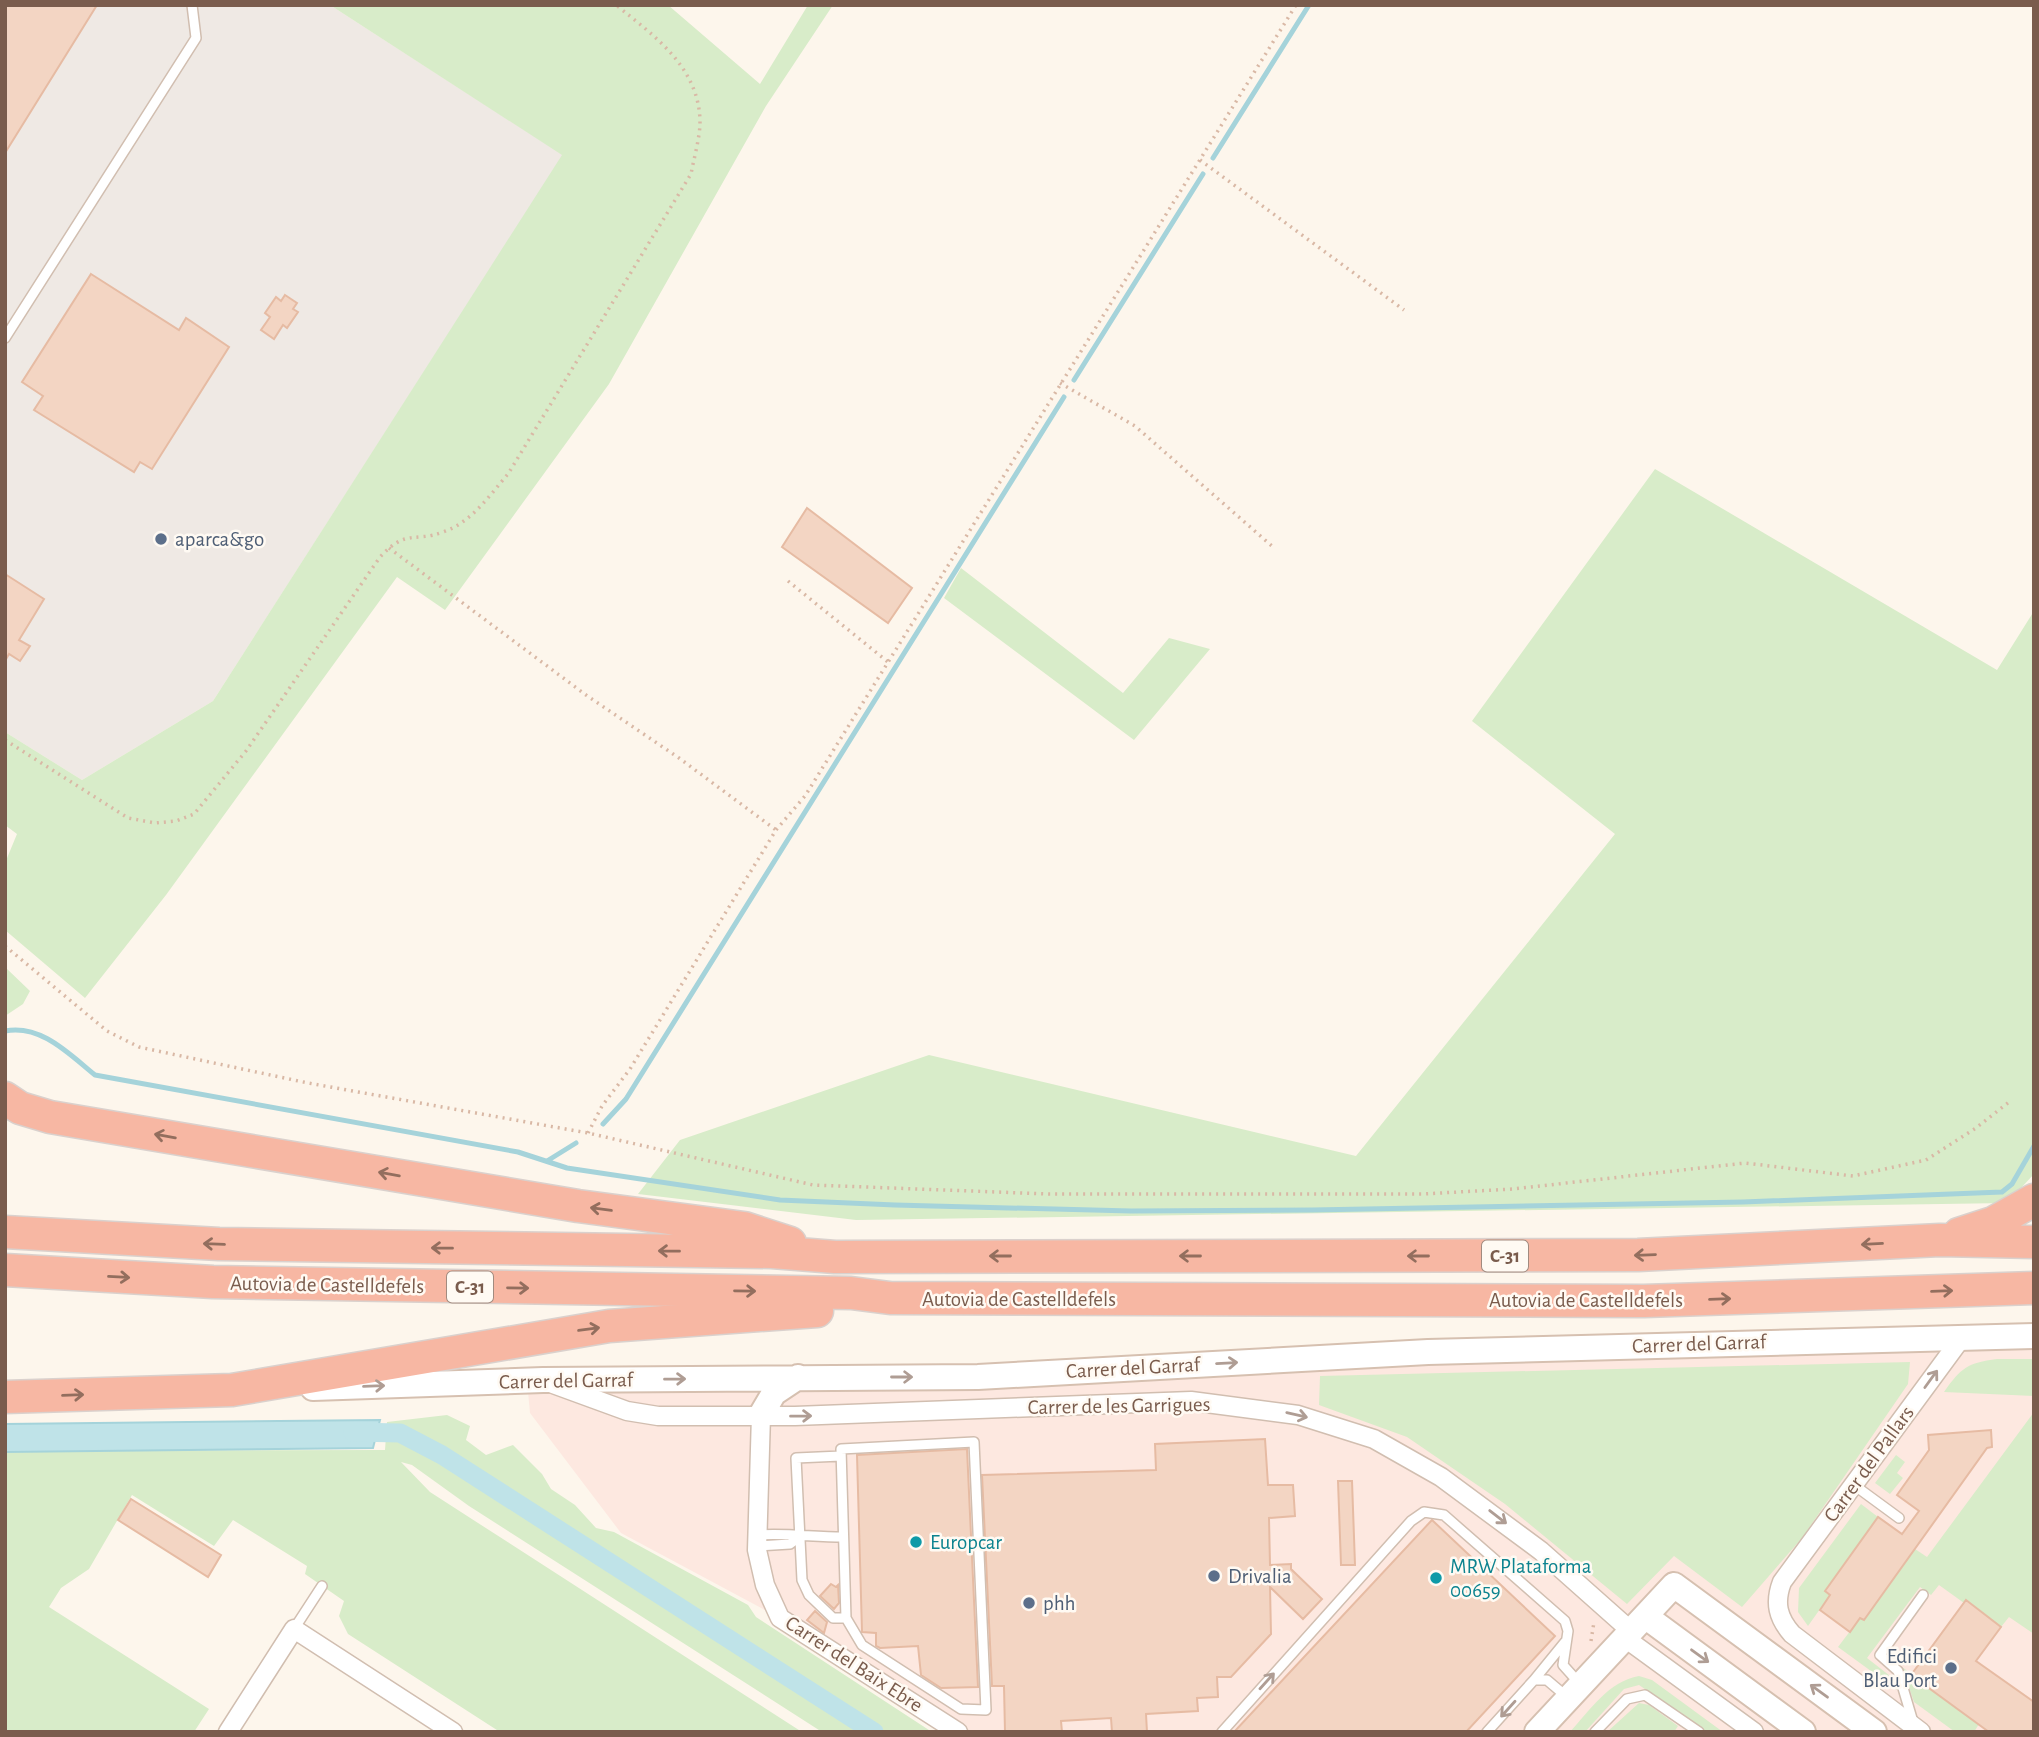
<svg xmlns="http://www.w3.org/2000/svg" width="2039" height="1737" font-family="'Alegreya Sans',sans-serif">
  <rect width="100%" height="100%" fill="#fdf6ec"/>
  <!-- commercial -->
  <path fill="#fde8e0" d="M2034 1336V1732H958L780 1618 621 1533 530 1413 527 1381Z"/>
  <!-- industrial -->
  <path fill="#efe9e4" d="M5 5H330L563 155 213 701 82 780 5 732Z"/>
  <!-- green -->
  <path fill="#d8ecc9" d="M330 5H668L760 84 808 5H833L766 106 609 384 445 610 397 577 166 895 85 998 5 930V863L17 834 5 825V732L82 780 213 701 562 155Z
    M1655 469 1997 670 2034 611V1174L2007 1203 856 1220 638 1194 680 1140 929 1055 1356 1156 1615 834 1472 721Z
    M961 568 1123 693 1169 638 1210 649 1134 740 944 598Z
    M5 967 30 991 23 1004 5 1016Z
    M1997 1359H2034V1396L1944 1392C1961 1368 1967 1363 1997 1359Z
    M1910 1362 1908 1384 1802 1538 1742 1607 1674 1556 1627 1604 1505 1504 1407 1437 1319 1405 1320 1376Z
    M2034 1412V1634L2009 1617 2001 1627 1967 1600 1964 1603 1939 1585 1931 1595 1920 1587 1867 1658 1894 1679 1897 1690 1838 1647 1860 1618 1864 1620 1915 1549 1927 1557Z
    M447 1415 470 1426 466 1440 486 1455 513 1445 542 1474 551 1489 575 1505 596 1528 614 1532 748 1605 756 1617 932 1732H822L469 1506 412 1465 401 1462 430 1492 802 1732H500L348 1634 339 1616 344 1601 305 1574 307 1566 233 1520 214 1546 132 1495 89 1569 61 1588 49 1607 209 1709 194 1732H5V1451L385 1450 387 1422Z
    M1896 1455 1905 1462 1897 1473 1903 1478 1890 1494 1875 1483Z
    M1861 1504 1878 1517 1825 1591 1830 1595 1808 1626 1798 1612 1799 1588Z
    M1902 1667 1979 1724 1974 1732H1955L1914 1702Z
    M1639 1676 1652 1680 1723 1732H1707L1639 1685 1624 1689 1585 1732H1570C1590 1710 1609 1681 1639 1676Z
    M1639 1703 1649 1705 1678 1726 1674 1732H1607Z"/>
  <!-- water -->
  <path fill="#bfe3e8" stroke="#a5d3da" stroke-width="2" d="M380 1420 373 1448 5 1452V1424Z"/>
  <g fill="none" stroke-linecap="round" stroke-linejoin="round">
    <!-- stream -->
    <path stroke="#a5d3da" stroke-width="5" d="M1213 158 1309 5
      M1074 380 1203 174
      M5 1031C41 1024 69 1054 95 1075L518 1152 567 1168 780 1200 895 1205 1131 1211 1312 1210 1743 1202 2002 1192 2012 1184 2034 1146
      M603 1124 626 1099 1064 397
      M547 1161 576 1143"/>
    <!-- canal -->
    <path stroke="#bfe3e8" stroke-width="19" d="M353 1432 400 1433 442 1455 874 1732"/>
  </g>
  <!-- building -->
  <path fill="#f3d5c3" stroke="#e6bba3" stroke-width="2" d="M5 5H97L5 153Z
    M91 274 179 330 186 318 229 347 152 469 140 462 134 472 34 410 43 396 22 382Z
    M285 295 297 303 293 309 298 312 287 328 283 325 274 339 261 330 270 317 265 313 276 297 281 301Z
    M807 508 912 588 888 623 782 547Z
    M5 574 44 599 19 640 30 646 20 661 9 654 5 661Z
    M1991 1430 1992 1447 1987 1448 1864 1620 1860 1618 1850 1632 1820 1610 1830 1595 1825 1591 1878 1517 1902 1534 1919 1511 1897 1495 1929 1450 1928 1435Z
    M1265 1439 1268 1485H1293L1295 1516 1269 1518 1270 1565 1291 1564V1569L1322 1599 1303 1619 1270 1587 1271 1634 1231 1677H1217L1218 1697 1197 1698 1198 1711 1146 1714 1147 1732H1112L1111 1718 1061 1721 1062 1732H1005L1004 1686H992L982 1475 1156 1470 1155 1444Z
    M967 1449 978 1687 941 1688 921 1675 918 1646 880 1648 876 1646V1633L862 1632 857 1455Z
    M1338 1481H1352L1355 1565H1341Z
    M131 1499 221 1555 208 1577 118 1520Z
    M1432 1520 1555 1636 1466 1732H1234Z
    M831 1584 836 1587 838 1585 839 1603 834 1609 820 1596Z
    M1966 1600 2001 1627 1976 1661 2034 1702V1732H1989L1911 1675Z
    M815 1611 827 1622 824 1633 807 1620Z"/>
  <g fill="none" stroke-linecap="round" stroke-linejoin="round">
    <defs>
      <path id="lane" d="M5 338 196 38 192 5
        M974 1442 986 1710 961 1709 862 1645 846 1618 841 1449Z
        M841 1456 796 1458 802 1580 809 1595 833 1618H846
        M1854 1485 1899 1518
        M758 1535C787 1533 813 1537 843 1537
        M757 1546 790 1544 799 1537
        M294 1629 322 1586
        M1534 1680 1565 1642
        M1913 1722 1898 1671 1880 1655 1923 1595
        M1222 1732 1411 1521 1424 1512 1444 1515 1565 1621 1568 1631 1563 1665 1580 1684
        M1487 1732 1534 1680H1547L1567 1697
        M1595 1732 1627 1699 1645 1695 1699 1732"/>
      <path id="street" d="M553 1384 627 1411 658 1416H795L1191 1401 1298 1415 1374 1439 1441 1477 1541 1551 1631 1631
        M761 1415 757 1550 765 1585 780 1618 958 1732
        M1625 1638 1754 1732
        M228 1732 294 1629 453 1732
        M1921 1732 1792 1634C1778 1618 1774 1603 1782 1582L1963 1336"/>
      <path id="secondary" d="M313 1388 543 1380 978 1377 1428 1352 2034 1336
        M761 1415 774 1393 798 1377
        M1645 1616 1803 1732
        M1537 1732 1674 1585 1874 1732"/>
      <path id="highway" d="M5 1098 20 1108 50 1117 578 1206 744 1228 790 1243
        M5 1232 219 1244 772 1252 835 1257 1638 1255 1940 1240 2034 1242
        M1959 1234 1993 1223 2034 1200
        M5 1270 213 1282 851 1293 890 1298 1644 1301 2034 1288
        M5 1397 232 1390 609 1326 817 1311"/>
    </defs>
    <!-- lane casing -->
    <use href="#lane" stroke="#d1beb0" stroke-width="12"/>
    <!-- street casing -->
    <use href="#street" stroke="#d1beb0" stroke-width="21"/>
    <!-- secondary casing -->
    <use href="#secondary" stroke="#d6c0b0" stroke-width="28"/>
    <!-- highway casing -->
    <use href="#highway" stroke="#dad1cd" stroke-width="35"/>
    <!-- path -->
    <path stroke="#d9b8a5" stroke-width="3.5" stroke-dasharray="2 5" stroke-linecap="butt" d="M1200 160 1404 310
      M1060 383 1135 426 1273 547
      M389 548 586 695 679 758 776 830
      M788 581 888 662
      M5 740 128 818 155 823 176 821 194 814 246 751 380 557C407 528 414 543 443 532 472 522 489 496 508 474L691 174C694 158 699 141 700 125 701 69 656 37 616 5
      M5 946 107 1031 139 1047 308 1083 588 1133 813 1185 1049 1194H1422L1513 1189 1745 1163 1853 1176 1926 1160 1976 1128 2009 1102
      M588 1133 602 1106 630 1069 776 830 805 796 1296 5
      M1591 1641 1594 1622"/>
    <!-- lane -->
    <use href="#lane" stroke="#fff" stroke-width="9"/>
    <!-- street -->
    <use href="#street" stroke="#fff" stroke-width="18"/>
    <!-- secondary -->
    <use href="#secondary" stroke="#fff" stroke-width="24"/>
    <!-- highway -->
    <use href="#highway" stroke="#f7b7a3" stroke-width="32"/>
  </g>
  <!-- one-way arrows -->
  <defs><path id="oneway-shaft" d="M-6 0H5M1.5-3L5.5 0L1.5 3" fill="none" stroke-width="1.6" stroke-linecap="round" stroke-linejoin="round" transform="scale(1.75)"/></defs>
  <g stroke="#936e5e">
    <use href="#oneway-shaft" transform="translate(165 1136) rotate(-170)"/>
    <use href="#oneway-shaft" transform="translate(389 1174) rotate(-170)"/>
    <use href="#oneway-shaft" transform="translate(601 1209) rotate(-172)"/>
    <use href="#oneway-shaft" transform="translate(214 1244) rotate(-178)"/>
    <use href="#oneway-shaft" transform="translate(1872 1244) rotate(177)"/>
    <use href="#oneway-shaft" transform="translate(442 1248) rotate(-179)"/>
    <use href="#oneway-shaft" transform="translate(669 1251) rotate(-179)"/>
    <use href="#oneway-shaft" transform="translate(1645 1255) rotate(178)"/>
    <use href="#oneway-shaft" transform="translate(1000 1256) rotate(180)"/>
    <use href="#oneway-shaft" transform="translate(1190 1256) rotate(180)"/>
    <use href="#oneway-shaft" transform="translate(1418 1256) rotate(180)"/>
    <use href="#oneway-shaft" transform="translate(119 1277) rotate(3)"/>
    <use href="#oneway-shaft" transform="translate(518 1288) rotate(1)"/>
    <use href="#oneway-shaft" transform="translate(745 1291) rotate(1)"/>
    <use href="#oneway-shaft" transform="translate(1942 1291) rotate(-2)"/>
    <use href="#oneway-shaft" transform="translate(1720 1299) rotate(-2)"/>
    <use href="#oneway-shaft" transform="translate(589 1329) rotate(-8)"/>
    <use href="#oneway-shaft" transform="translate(73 1395) rotate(-2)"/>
  </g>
  <g stroke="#af9d94">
    <use href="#oneway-shaft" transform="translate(1227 1363) rotate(-3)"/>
    <use href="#oneway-shaft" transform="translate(902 1377)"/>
    <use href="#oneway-shaft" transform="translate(675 1379) rotate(-1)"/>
    <use href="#oneway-shaft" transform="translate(1931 1379) rotate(-54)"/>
    <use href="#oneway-shaft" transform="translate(374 1386) rotate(-2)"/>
    <use href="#oneway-shaft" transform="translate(1297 1415) rotate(13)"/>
    <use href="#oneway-shaft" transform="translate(801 1416) rotate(-1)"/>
    <use href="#oneway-shaft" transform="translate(1498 1517) rotate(38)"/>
    <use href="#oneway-shaft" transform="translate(1700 1656) rotate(36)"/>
    <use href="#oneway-shaft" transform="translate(1267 1681) rotate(-48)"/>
    <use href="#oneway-shaft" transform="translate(1819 1691) rotate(-144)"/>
    <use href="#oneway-shaft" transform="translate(1508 1709) rotate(132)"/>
  </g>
  <!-- markers -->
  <g fill="#5c6f8a" stroke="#fffaf3" stroke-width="2.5">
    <circle cx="161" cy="539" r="7"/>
    <circle cx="1214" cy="1576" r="7"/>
    <circle cx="1029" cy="1603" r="7"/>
    <circle cx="1951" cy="1668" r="7"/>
  </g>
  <g fill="#0f9aa8" stroke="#fffaf3" stroke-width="2.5">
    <circle cx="916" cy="1542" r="7"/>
    <circle cx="1436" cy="1578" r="7"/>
  </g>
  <g text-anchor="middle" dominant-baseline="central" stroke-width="5" stroke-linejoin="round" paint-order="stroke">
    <!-- shield labels -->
    <g fill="#fffaf3" stroke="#a28b7f" stroke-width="2">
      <rect x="1482" y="1240.5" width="46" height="31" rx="5"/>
      <rect x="447" y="1271.5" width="46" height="31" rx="5"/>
    </g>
    <g font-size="19" font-weight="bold" fill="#7a5c4d">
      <text x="1505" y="1256">C-31</text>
      <text x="470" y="1287">C-31</text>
    </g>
    <!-- service labels -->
    <g font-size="21" fill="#4e5e75" stroke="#fffaf3" text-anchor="start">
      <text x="175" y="539">aparca&amp;go</text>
      <text x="1228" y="1576">Drivalia</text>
      <text x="1043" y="1603">phh</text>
      <text x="1937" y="1656" text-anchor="end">Edifici<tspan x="1937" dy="24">Blau Port</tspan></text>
    </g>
    <!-- street labels -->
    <g font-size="21" fill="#7a5c4d" stroke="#fffaf3">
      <text transform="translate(327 1285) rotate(1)">Autovia de Castelldefels</text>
      <text x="1019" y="1299">Autovia de Castelldefels</text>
      <text x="1586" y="1300">Autovia de Castelldefels</text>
      <text transform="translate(1699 1344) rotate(-2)">Carrer del Garraf</text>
      <text transform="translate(1133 1368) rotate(-3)">Carrer del Garraf</text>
      <text transform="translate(566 1381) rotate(-1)">Carrer del Garraf</text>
      <text transform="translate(1119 1406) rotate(-1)">Carrer de les Garrigues</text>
      <text transform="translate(1869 1464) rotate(-54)">Carrer del Pallars</text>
      <text transform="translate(854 1664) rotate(33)">Carrer del Baix Ebre</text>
    </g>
    <!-- culture labels -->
    <g font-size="21" fill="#0d838f" stroke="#fffaf3" text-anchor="start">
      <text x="930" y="1542">Europcar</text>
      <text x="1450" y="1566">MRW Plataforma<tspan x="1450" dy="24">00659</tspan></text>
    </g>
  </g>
  <!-- border -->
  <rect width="2039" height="1737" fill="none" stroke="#7a5c4d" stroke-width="14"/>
</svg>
